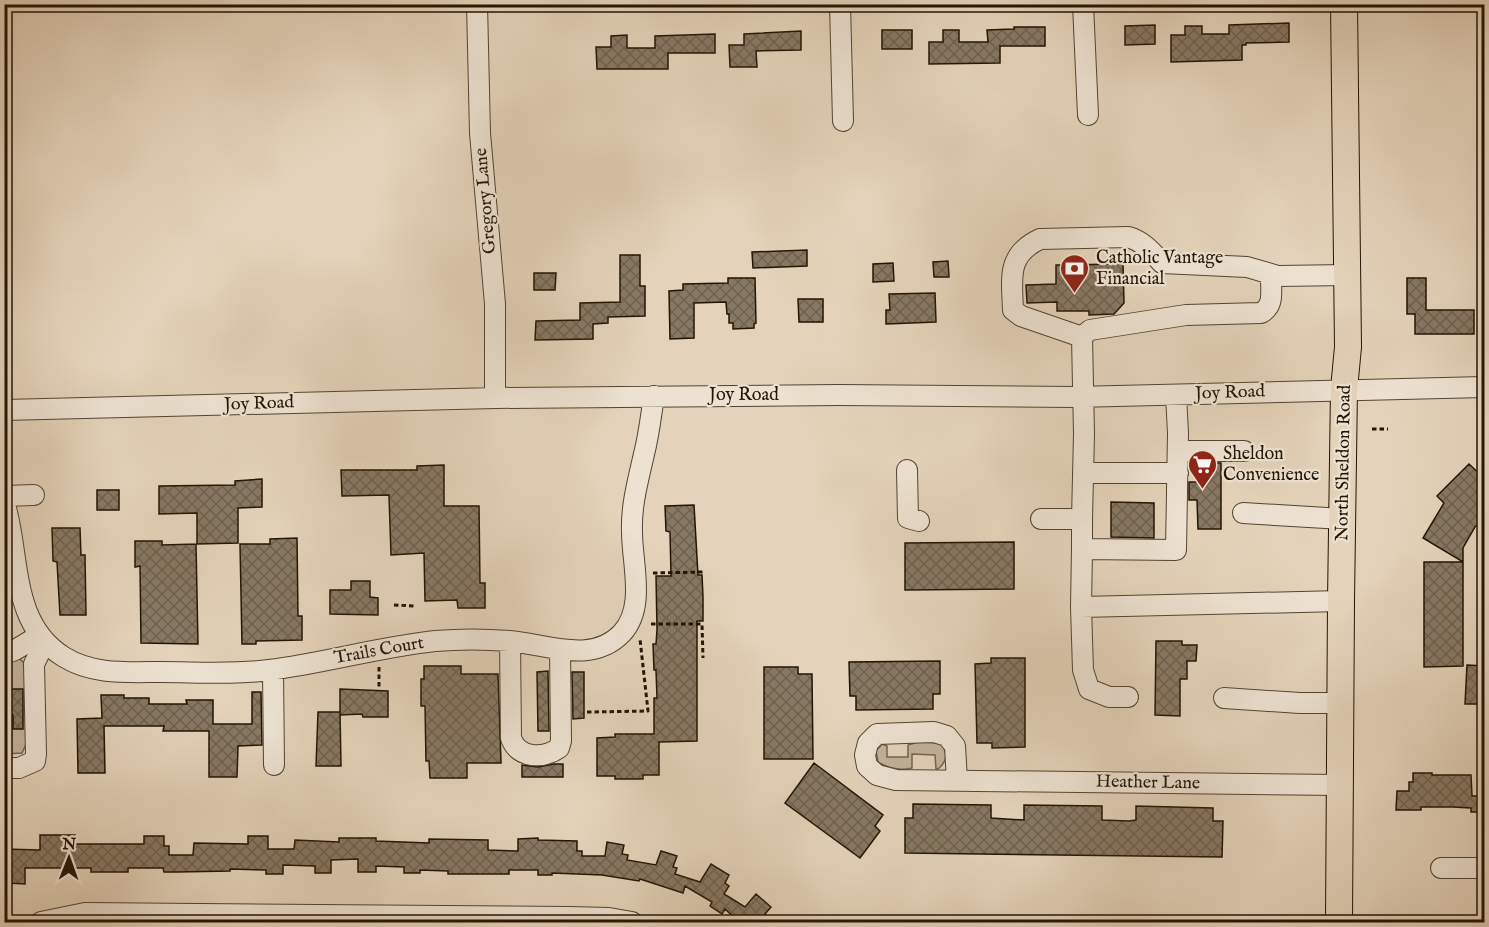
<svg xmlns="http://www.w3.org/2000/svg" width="1489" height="927" font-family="'IM FELL English',serif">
  <defs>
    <pattern id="building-cross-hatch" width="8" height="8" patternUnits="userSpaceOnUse" patternTransform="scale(1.5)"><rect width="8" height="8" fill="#877863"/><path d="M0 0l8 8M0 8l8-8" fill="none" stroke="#6e6150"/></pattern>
  </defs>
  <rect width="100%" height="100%" fill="#e4d3ba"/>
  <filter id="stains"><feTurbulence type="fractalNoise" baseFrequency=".00333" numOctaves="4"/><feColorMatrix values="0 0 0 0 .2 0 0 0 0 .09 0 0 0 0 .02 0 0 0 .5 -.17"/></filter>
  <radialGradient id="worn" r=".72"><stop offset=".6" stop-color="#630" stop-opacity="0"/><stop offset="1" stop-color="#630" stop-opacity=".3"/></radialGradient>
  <!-- grass -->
  <path fill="#c3b39b" stroke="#726450" stroke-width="1.5" d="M19 658 26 665 27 742 22 753 5 754V743L6 742 4 663Z
    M918 742 940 743C948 752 948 761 938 769H936L935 755 912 754V768C900 771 888 768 878 762L876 751 882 744 887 746V757H908V745Z"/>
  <!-- building -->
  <path fill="url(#building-cross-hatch)" stroke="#221505" stroke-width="1.5" d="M1289 23V42L1246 43V45H1242V60L1171 62V35H1185V26H1202V34H1229V25Z
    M1155 25V44L1125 45V26Z
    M1014 27H1045V46H1000V63L929 64V42H943V30H959V42H988L987 30 1014 29Z
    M882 30H912V49H882Z
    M801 31V50L756 51 757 67H730L729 45H744V34Z
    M715 34V53H668V69H597L596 47H611V36L627 35V48H655V36Z
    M807 250V266L753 268 752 252Z
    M620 255H640V286H645V316L608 317V323L593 324V339L535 340 536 321 580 320V303L620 302Z
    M948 261 949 277H934L933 262Z
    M893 263 894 281 873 282V264Z
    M1123 264 1124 303 1114 314 1089 315V311H1057V302L1027 303 1026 285 1056 284V265Z
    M534 273H556L555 290H534Z
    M728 278H755L756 323 754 324V328L733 329V323H729V314H727L726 302 694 303V338L670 339 669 291 683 290V284L728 283Z
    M1407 278H1426V310H1474V334H1415V314H1407Z
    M935 293 936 322 886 324V310H890L889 294Z
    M798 299H823V322H799Z
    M1197 463H1221V529H1198L1197 500H1189V482H1197Z
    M1469 464 1485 479V518L1475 527 1463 548V562L1423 538 1444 503 1437 496Z
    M444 465V506H479L480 583H485V608H458L457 600 425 601 424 553 391 555 389 495 342 496 341 470H417V466Z
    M262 479V507L238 508V543L197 544V513L159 514V486L235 485V481Z
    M97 490H119V510H97Z
    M1111 502 1154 503V538L1111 537Z
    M694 505 698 575H702L703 597V621H697V741L659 742V775H643V779H615V776H597V738L615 737V734H654V698H657L656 670H654L653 644H656L657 630 656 576H671L670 532 666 531 665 506Z
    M52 528H80L81 555H85L86 615H60L57 562 53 561Z
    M297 538 298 616H302V640L256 641V644H242L240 544H270V539Z
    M135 541H162V545L196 544 198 644 141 643 140 566 135 567Z
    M1014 542V589L905 590V543Z
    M1424 562H1463V666L1424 667Z
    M351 581H370V597L378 598V615L330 614V590H351Z
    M1156 641H1182V645H1197L1196 661H1187V679H1180V716L1155 715Z
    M991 658H1025V747L992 748V743H977L975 664 991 663Z
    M940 661V694H933V709L856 710V696H850L849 662Z
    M1467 665 1485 666V704H1465Z
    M424 666H461V674H498L501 763H467V778H430L429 761H426L425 706H421V679H424Z
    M764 667H798V674H812L813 759H764Z
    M548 671 549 731H538L537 672Z
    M572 672H584V718L573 719Z
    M4 689H23V729H13V715H4Z
    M340 689 388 691V717H363L362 714 340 715Z
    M252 692H261L262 745 238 746 237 777H209V731H163L164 726H104L105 773H78L77 719 102 718 101 695H124V698H149V704H187L186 700H213V724H252Z
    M318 712H340L341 766H316Z
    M814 763 883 815 875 826 880 831 860 858 785 803Z
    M554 764H563V777H522V765L538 767Z
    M1413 773H1432V775H1471L1472 796H1485V812H1471V808L1453 807H1421V810H1396L1397 791H1409V782H1413Z
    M913 804 991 805V818L1024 820V805L1102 806V820L1129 821 1136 820V806L1213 808V821H1223L1222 857 905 853V818H913Z
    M40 835H75V844H144V836H164V846H169V855H193L194 843 248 844V836H268V849H294L295 840 339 842V838H376V841L429 843V839L488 840V850L518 851V839L538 838V840L577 841V851H582V856H605L607 842 624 845 622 854 628 855 627 860 656 865 661 851 677 856 673 867 677 868 675 874 700 882 711 864 729 875 725 883 729 886 724 894 745 907 756 894 771 907 765 914 774 922H739L725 909 722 914 710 906 712 902 685 886 683 893 640 879 639 881 602 875 552 873V875H538V870H509V874H448V871L420 870V873H404V867L376 866V872H358V859L331 860V873H315V866L283 865V874H266V870L230 869V871L177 872H164L163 868H128V872H91V868H25V884L8 883V874H4V849L40 850Z"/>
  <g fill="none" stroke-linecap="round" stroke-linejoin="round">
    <defs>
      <path id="minor" d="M477 4 480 133 495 304V398
        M840 4 843 121
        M1083 4 1088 115
        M1082 337 1021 316 1013 310C1012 279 1006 255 1040 239L1128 237C1143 241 1152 252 1162 263L1247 267 1278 276
        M4 410 495 398 839 395 1075 397 1484 387
        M1178 451H1244
        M907 470 908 518 919 521
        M1083 473H1178
        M4 496 34 495
        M4 501C21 555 9 623 64 657 93 675 127 672 160 672 196 672 233 675 269 670 325 663 379 647 435 641 459 639 485 639 509 641 546 644 592 665 622 633 646 607 632 564 632 532 631 505 638 481 644 454 649 435 651 415 654 396
        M1243 513 1343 519
        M1041 519H1082L1084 434 1082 337 1090 330 1186 315 1261 313C1274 306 1271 293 1271 280L1278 276 1347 275
        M1082 519V549L1176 550 1178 433 1176 395
        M1082 549 1081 607 1341 601
        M1081 607 1083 670 1089 689 1109 697H1128
        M510 641 511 738C518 759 543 759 559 748L561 741 560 649
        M4 654 15 650 40 635
        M273 670 274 765
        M1224 698 1300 703H1340
        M4 768H19L35 761 36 754 34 664 45 642
        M957 781 955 746 947 736 934 732 877 734 868 743 865 755 867 766 877 775 896 780 1339 785
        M1441 868H1484
        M41 922 85 913 569 917 609 918 632 922"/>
      <path id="major" d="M1339 922 1341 601 1344 389 1348 347 1344 4"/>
    </defs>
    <!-- minor casing -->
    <use href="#minor" stroke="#524432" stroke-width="22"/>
    <!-- major casing -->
    <use href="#major" stroke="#221505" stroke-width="28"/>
    <!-- path -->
    <path stroke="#221505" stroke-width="3" stroke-dasharray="4.5 3" stroke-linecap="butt" d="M1372 429H1388
      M653 573 703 572
      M394 605 414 606
      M651 624H702L703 658
      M379 667V688
      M587 712 648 711 640 639"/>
    <!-- minor -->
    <use href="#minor" stroke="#ede2d2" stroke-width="20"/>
    <!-- major -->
    <use href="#major" stroke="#e4d3ba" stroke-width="26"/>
  </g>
  <!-- icons -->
  <defs>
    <symbol id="bank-pin" viewBox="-11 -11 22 30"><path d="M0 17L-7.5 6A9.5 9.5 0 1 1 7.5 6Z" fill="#8f2418" stroke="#ede2d2"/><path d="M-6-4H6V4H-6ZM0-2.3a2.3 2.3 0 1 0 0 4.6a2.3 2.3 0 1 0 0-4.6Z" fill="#fff"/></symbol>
    <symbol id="supermarket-pin" viewBox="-11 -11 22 30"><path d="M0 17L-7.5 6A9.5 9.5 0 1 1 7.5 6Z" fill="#8f2418" stroke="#ede2d2"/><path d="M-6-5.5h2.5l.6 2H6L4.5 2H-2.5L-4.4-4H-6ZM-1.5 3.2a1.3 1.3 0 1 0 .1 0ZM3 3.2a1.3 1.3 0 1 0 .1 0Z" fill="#fff"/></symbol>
  </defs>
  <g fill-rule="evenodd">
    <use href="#bank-pin" x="1058" y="252" width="33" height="45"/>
    <use href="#supermarket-pin" x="1186" y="448" width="33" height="45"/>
  </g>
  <g text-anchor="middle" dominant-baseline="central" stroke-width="4.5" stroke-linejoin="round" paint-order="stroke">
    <!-- street labels -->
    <g font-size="18" fill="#221505" stroke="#ede2d2">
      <text transform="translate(486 201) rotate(-95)">Gregory Lane</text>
      <text transform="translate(1230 393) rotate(-2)">Joy Road</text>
      <text x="744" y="395">Joy Road</text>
      <text transform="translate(259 404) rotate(-2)">Joy Road</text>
      <text transform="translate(1344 463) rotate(-89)">North Sheldon Road</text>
      <text transform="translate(379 651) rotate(-10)">Trails Court</text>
      <text transform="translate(1148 783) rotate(1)">Heather Lane</text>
    </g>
    <!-- poi labels -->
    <g font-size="18" fill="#221505" stroke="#ede2d2" text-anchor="start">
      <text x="1096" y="258">Catholic Vantage<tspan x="1096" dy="21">Financial</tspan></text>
      <text x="1223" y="454">Sheldon<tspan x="1223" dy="21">Convenience</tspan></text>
    </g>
  </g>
  <!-- margin -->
  <rect width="1489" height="927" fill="none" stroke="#e4d3ba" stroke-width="24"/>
  <rect x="6" y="6" width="1477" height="915" fill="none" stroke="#221505" stroke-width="3"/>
  <rect x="12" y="12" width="1465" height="903" fill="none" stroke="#221505" stroke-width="1.5"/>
  <!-- north arrow -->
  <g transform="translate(69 858) rotate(1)" stroke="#ede2d2" stroke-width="4.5" paint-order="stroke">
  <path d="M0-4.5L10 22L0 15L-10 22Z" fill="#221505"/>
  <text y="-9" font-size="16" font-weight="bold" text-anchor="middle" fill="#221505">N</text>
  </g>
  <rect width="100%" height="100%" filter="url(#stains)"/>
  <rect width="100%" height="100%" fill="url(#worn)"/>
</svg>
